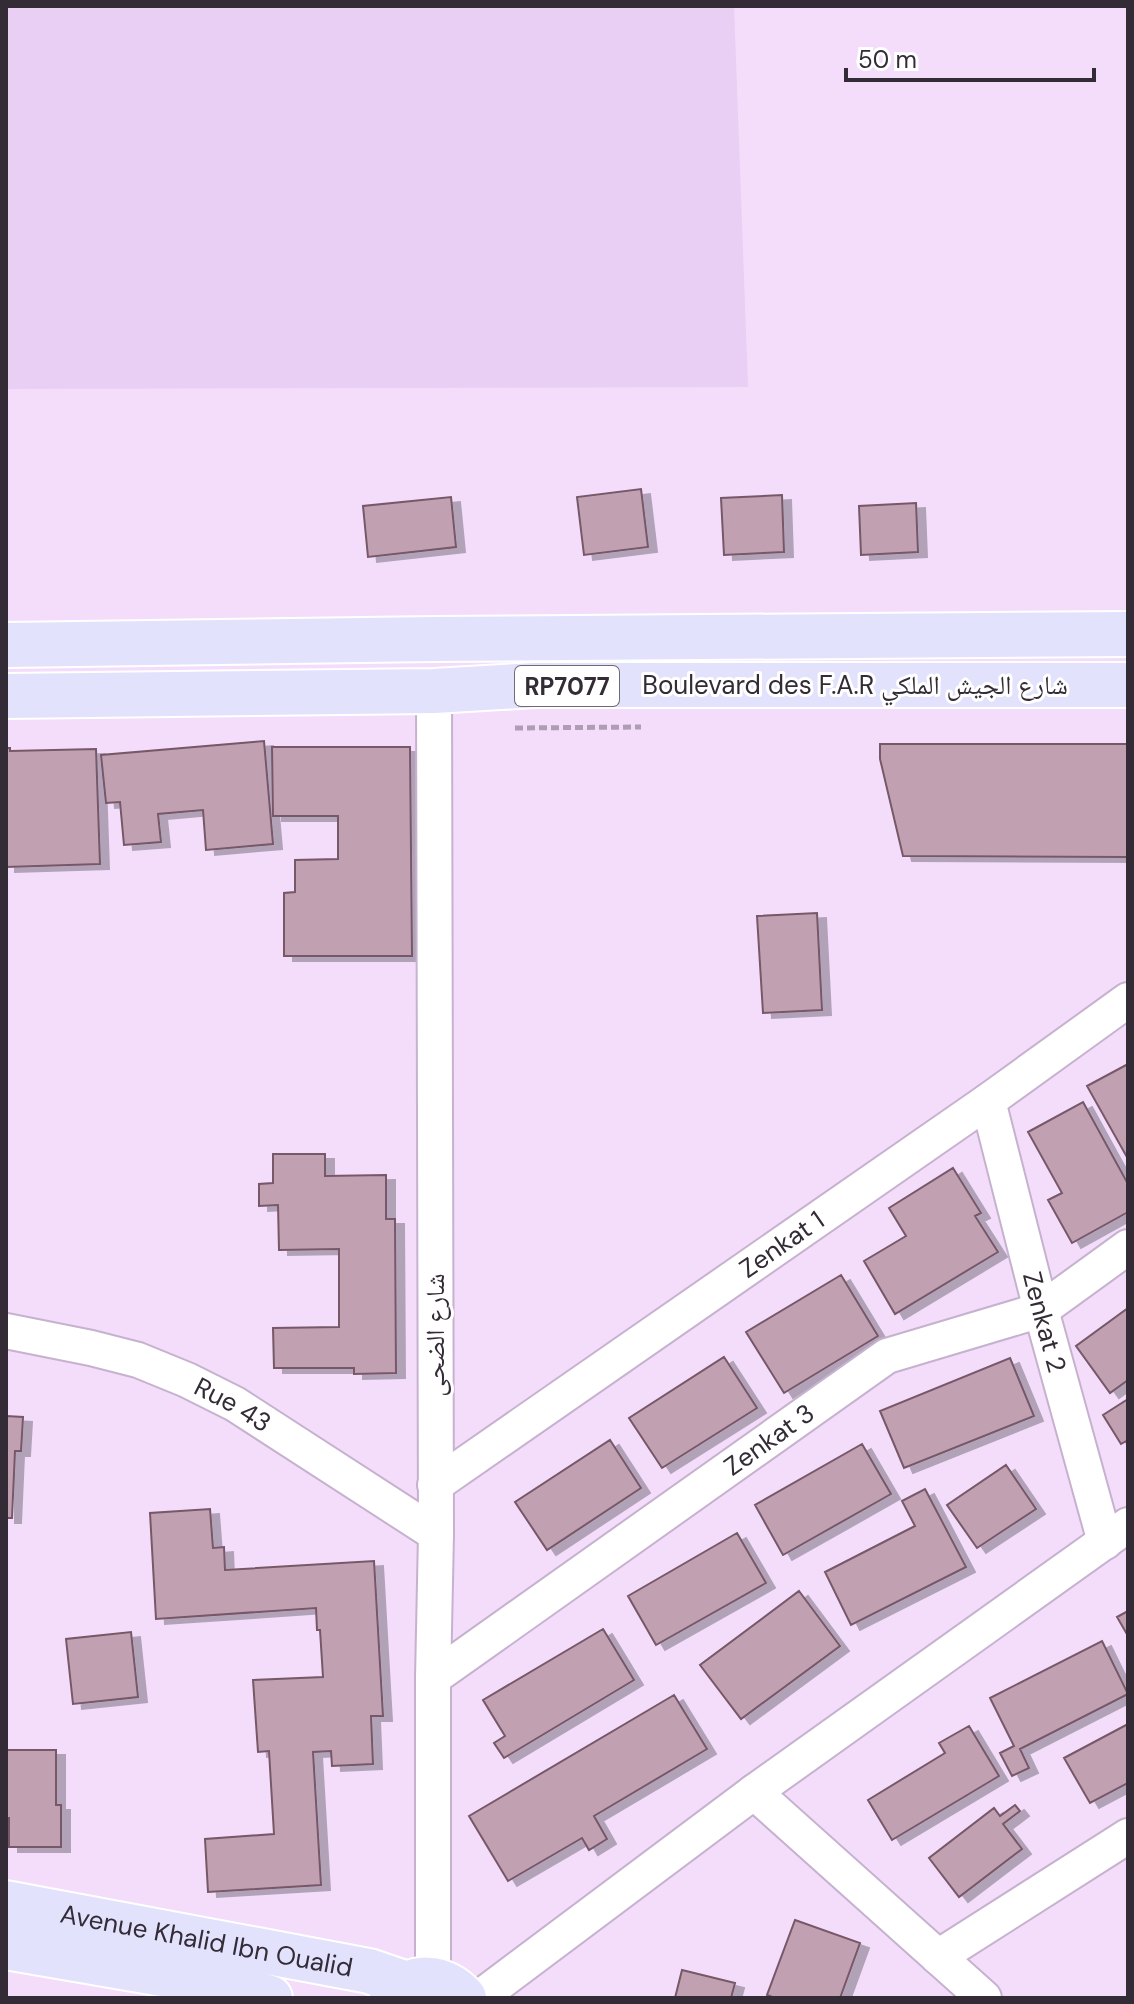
<svg xmlns="http://www.w3.org/2000/svg" width="1134" height="2004" font-family="'DM Sans','Noto Naskh Arabic',sans-serif">
  <defs>
    <filter id="shadow"><feDropShadow dx="9" dy="5" stdDeviation="0" flood-color="#0004"/></filter>
  </defs>
  <rect width="100%" height="100%" fill="#f3ddfb"/>
  <!-- built -->
  <path fill="#e9cff3" d="M6 6H734L748 387 6 389Z"/>
  <!-- building -->
  <path fill="#c1a0b2" stroke="#765868" stroke-width="2" filter="url(#shadow)" d="M641 489 648 547 584 555 577 497Z
    M782 495 784 552 724 555 721 498Z
    M451 497 456 547 368 557 363 506Z
    M916 503 918 552 861 555 859 506Z
    M264 741 273 844 206 850 203 810 158 814 161 842 124 845 120 802 106 803 101 755Z
    M880 744H1128V857L903 856 880 759Z
    M272 747H410L412 956H284V893L295 892V860L338 859V816H273Z
    M6 748H10V751L96 749 100 864 6 867Z
    M817 913 822 1010 763 1013 757 916Z
    M1128 1064V1159L1087 1086Z
    M1083 1102 1128 1184V1212L1072 1243 1048 1200 1062 1193 1028 1132Z
    M273 1154H325V1176L386 1175V1219H395L396 1373 354 1374V1368H274L273 1328 339 1327V1249L279 1250 278 1205 259 1206V1184L273 1183Z
    M953 1168 981 1213 975 1216 998 1252 895 1314 864 1261 906 1236 889 1208Z
    M841 1275 878 1336 784 1393 746 1332Z
    M1128 1308V1380L1110 1393 1076 1346Z
    M724 1357 757 1408 662 1468 629 1418Z
    M1010 1358 1034 1416 904 1468 880 1411Z
    M1128 1399V1440L1121 1444 1103 1415Z
    M6 1416 23 1417 21 1451H15L12 1518H6Z
    M610 1440 641 1488 547 1550 515 1502Z
    M862 1444 891 1494 783 1555 755 1505Z
    M1006 1465 1036 1509 977 1548 947 1505Z
    M925 1489 966 1567 851 1625 825 1572 915 1526 902 1501Z
    M210 1509 213 1548 224 1547 225 1570 374 1561 383 1716H371L373 1764 332 1766 331 1751 313 1752 321 1885 208 1892 205 1839 274 1834 269 1751 258 1752 253 1680 323 1677 320 1630H317L316 1608 156 1619 150 1513Z
    M737 1533 766 1583 656 1645 628 1596Z
    M799 1591 840 1646 741 1719 700 1665Z
    M1128 1611V1636L1117 1617Z
    M603 1629 634 1680 504 1758 494 1743 505 1736 483 1700Z
    M131 1632 138 1697 73 1704 66 1639Z
    M1102 1641 1128 1694 1020 1749 1029 1768 1012 1776 1000 1753 1014 1746 990 1698Z
    M674 1695 707 1749 594 1816 607 1839 589 1850 582 1838 508 1881 469 1816Z
    M1128 1724V1783L1090 1803 1064 1758Z
    M969 1726 999 1776 892 1840 868 1800 945 1753 939 1743Z
    M6 1750H56V1805H61V1847H9V1818H6Z
    M1015 1805 1020 1811 1003 1824 1022 1849 959 1897 929 1858 994 1808 1000 1816Z
    M795 1920 860 1943 840 1998H775L767 1995Z
    M682 1970 735 1983 731 1998H675Z"/>
  <g fill="none" stroke-linecap="round" stroke-linejoin="round">
    <defs>
      <g id="minor">
        <path id="s1" d="M988 1101 1041 1310 1105 1542"/>
        <path id="s2" d="M6 1331 91 1348 138 1360 187 1380 235 1404 436 1534"/>
        <path id="s3" d="M435 1485 988 1101 1128 1000"/>
        <path id="s4" d="M433 1678 887 1356 1041 1310 1128 1247"/>
        <path d="M754 1792 984 1998"/>
        <path d="M938 1957 1128 1836"/>
        <path d="M433 1979V1678L436 1534 434 691"/>
        <path d="M479 1998 754 1792 1128 1525"/>
      </g>
      <g id="major">
        <path d="M6 645 434 639 1128 634"/>
        <path d="M6 696 434 691 535 685H1128"/>
        <path id="s5" d="M6 1903 369 1971 407 1984"/>
        <path d="M6 1947 232 1986 270 1998"/>
        <path d="M392 1998C411 1972 444 1975 464 1998"/>
      </g>
    </defs>
    <!-- minor casing -->
    <use href="#minor" stroke="#c6b2cf" stroke-width="38"/>
    <!-- major casing -->
    <use href="#major" stroke="#fff" stroke-width="48"/>
    <!-- path -->
    <path stroke="#ae9db4" stroke-width="5" stroke-dasharray="8 4" stroke-linecap="butt" d="M515 728 641 727"/>
    <!-- minor -->
    <use href="#minor" stroke="#fff" stroke-width="34"/>
    <!-- major -->
    <use href="#major" stroke="#e3e2fd" stroke-width="44"/>
  </g>
  <g text-anchor="middle" dominant-baseline="central" stroke-width="6" stroke-linejoin="round" paint-order="stroke">
    <!-- shield labels -->
    <rect fill="#fff" stroke="#706b72" stroke-width="2" x="515" y="666" width="104" height="40" rx="6"/>
    <g font-size="24" font-weight="bold" fill="#332b36">
      <text x="567" y="686">RP7077</text>
    </g>
    <!-- street labels -->
    <g font-size="26" fill="#332b36" stroke="#fff">
      <text x="855" y="685">Boulevard des F.A.R شارع الجيش الملكي</text>
      <text stroke="none"><textPath href="#s3" startOffset="422">Zenkat 1</textPath></text>
      <text stroke="none"><textPath href="#s1" startOffset="228">Zenkat 2</textPath></text>
      <text transform="translate(435 1335) rotate(-90)">شارع الضحى</text>
      <text stroke="none"><textPath href="#s2" startOffset="240">Rue 43</textPath></text>
      <text stroke="none"><textPath href="#s4" startOffset="412">Zenkat 3</textPath></text>
      <text stroke="none"><textPath href="#s5" startOffset="204">Avenue Khalid Ibn Oualid</textPath></text>
    </g>
  </g>
  <!-- border -->
  <rect width="1134" height="2004" fill="none" stroke="#332b36" stroke-width="16"/>
  <!-- scale -->
  <path d="M846 68v12h248v-12" fill="none" stroke="#332b36" stroke-width="4"/>
  <text x="858" y="68" font-size="24" fill="#332b36" stroke="#ffffff" stroke-width="6" paint-order="stroke">50 m</text>
</svg>
